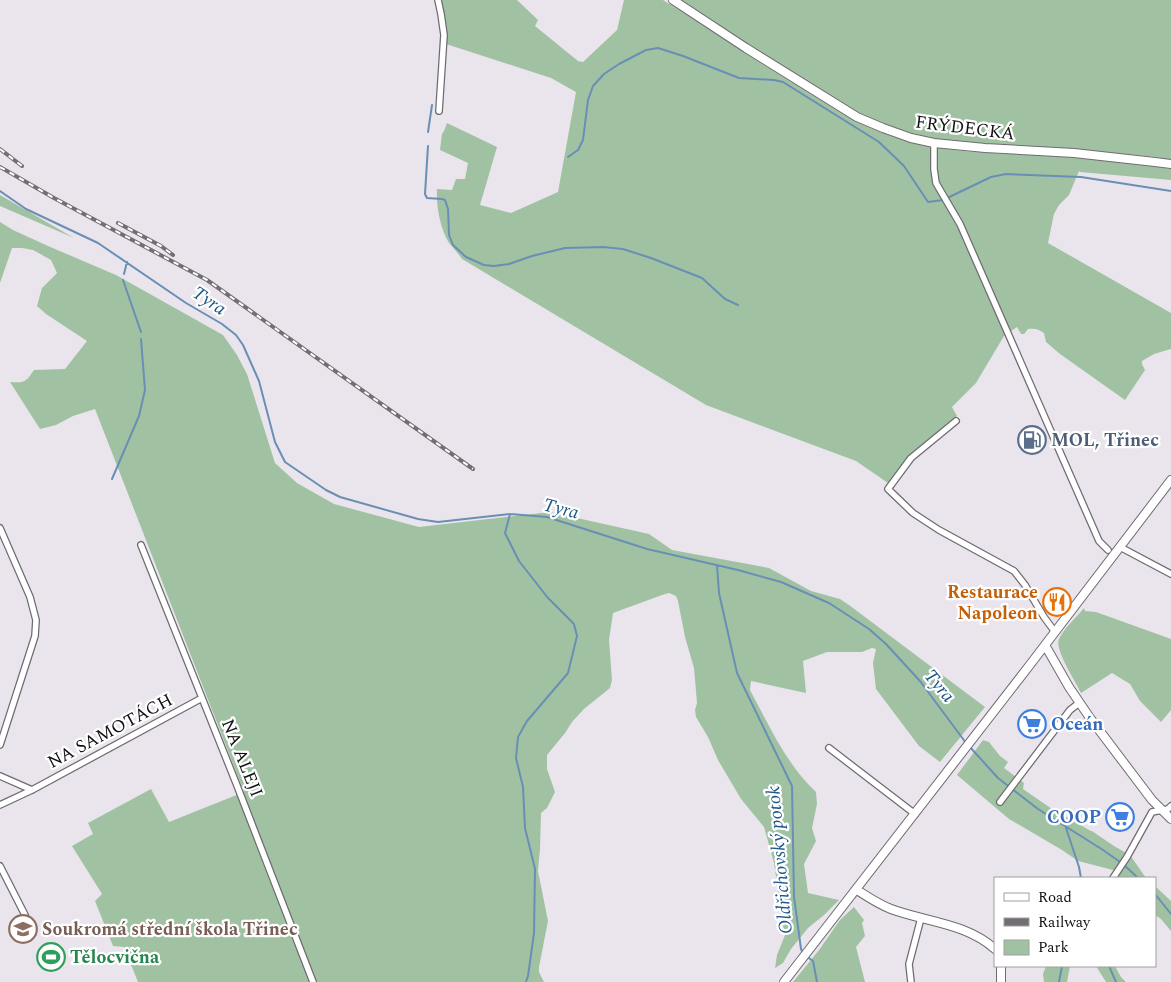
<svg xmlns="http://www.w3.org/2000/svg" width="1171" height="982" font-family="Spectral,serif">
  <rect width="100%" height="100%" fill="#eae5ec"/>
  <!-- green -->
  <path fill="#a0c2a3" d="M441 0H517L538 20 535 26 578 61 583 62 617 30 624 0H663L855 121C880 132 906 143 934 147 962 152 990 153 1018 154 1069 157 1121 160 1171 169V180L1080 172 1079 171 1069 195 1059 205 1054 214 1048 243 1171 313V349L1154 354 1142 361V364L1145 370 1125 400 1060 354 1046 342 1044 333C1039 329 1034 328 1028 329L1024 334H1021L1017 327 1004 336 976 383 952 407 957 416 913 453 888 483 856 461 706 405 462 259C458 253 453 248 449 243 440 228 436 206 437 189L452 190 456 179H465L468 163 440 150 442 134 444 131 447 123 497 147 480 205 511 213 558 192 576 92 551 78 446 44V30Z
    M681 0H1171V160L1156 157 1074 149 985 144 935 139 912 133 884 124 859 113 748 44Z
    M0 195 74 238 0 206Z
    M0 222 13 230 48 246 116 275 223 335 237 355 247 374 275 463 297 483 334 504 419 527 550 512 649 534 672 550 769 568 811 591 840 599 849 605 985 707 940 762 919 746 876 689 873 663 876 649 872 648 862 652H827L803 661 806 693 751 681 750 690C769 725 786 764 816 792L817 804 812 828 816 841 804 864 808 893 839 900 824 915 808 928 791 949 783 963 775 968 777 955 785 935 783 925 774 863 764 827 741 799 718 760 708 737 696 717 695 710 697 703 694 668 685 637 678 601 676 596 669 593 662 595 613 613 609 640 612 680 610 688 584 709 572 722 565 733 547 755V769L555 792 547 808 541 813 540 849 538 871 548 921 539 967V972L544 982H138L124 947 113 946 95 901 102 894 72 846 93 834 88 823 151 789 169 822 244 792 95 409 73 416 56 425 40 429 10 382C25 383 26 382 34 370L65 369 87 341 46 314 37 306 42 288 57 273 51 260 33 250 22 248H12L0 283Z
    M1084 608 1085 611 1096 612 1171 639V710L1161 722 1140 701 1130 684 1112 673 1081 693C1076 682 1054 649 1059 639 1064 628 1076 618 1084 608Z
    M983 740 989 742 1000 756 1008 762 1004 768 1024 783 1023 789 1052 809 1091 831H1092L1114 846 1130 855 1146 878H1120L1113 870 1078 861 1062 850 1009 819 957 775Z
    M1155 886 1171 901V931L1161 919 1155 915Z
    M854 907 864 920 862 923 865 936 856 947 865 982H793L819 950 840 920Z
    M1046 966H1070L1067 982H1044L1043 974Z
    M1096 966H1115L1121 977 1126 982H1106Z"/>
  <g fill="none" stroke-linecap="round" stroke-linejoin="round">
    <!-- stream -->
    <path stroke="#698fb4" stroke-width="2" d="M428 132 432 105
      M428 146 425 194 427 198 442 199 445 200 448 209 449 235 453 245 466 257 484 265 494 266 509 264 532 256 565 248 603 247 623 249 651 258 702 278 725 299 738 305
      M568 157 578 150 583 140 588 100 593 86 604 74 619 64 646 50 658 48 683 56 739 78 774 80 783 82 879 142 904 166 928 202 943 200 991 177 1006 174 1081 177 1171 191
      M0 191 26 209 98 243 186 303 222 324 236 335 243 345 259 381 275 442 285 462 326 490 340 497 418 519 438 522 510 514 547 517 647 549 738 570 781 582 829 603 869 629 886 644 920 681 966 743
      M124 274 127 262
      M123 280 141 332
      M112 479 139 416 145 390 141 339
      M510 514 505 533 519 561 548 598 574 624 577 636 568 673 527 721 518 737 516 758 523 787 525 828 535 869 534 933 528 976 526 982
      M717 565 719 593 737 673 792 786 794 897 801 949 803 953
      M969 746 998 778 1038 809 1103 850 1123 864 1138 878
      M1066 828 1079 867 1081 878
      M1155 894 1171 914
      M806 956 813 961 817 982
      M1109 966 1116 982
      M1059 982 1062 966"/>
    <defs>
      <path id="street" d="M438 0 441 14 444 35 439 111
        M934 143V169L936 183 960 224 1099 541 1108 550
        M956 421 911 458 888 489 913 513 939 530 1014 571 1025 585 1044 617 1055 632
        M0 528 30 597 36 620 35 636 0 745
        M141 545 236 783 313 982
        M1120 547 1171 574
        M829 748 915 814
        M0 776 32 790
        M1000 802 1070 710 1079 703
        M0 805 32 790 202 698
        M0 866 25 915
        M1113 878 1127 857 1152 812 1168 809 1171 806
        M911 982 909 964 921 918"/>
      <path id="secondary" d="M673 0 746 48 857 117 883 128 911 138 934 143 985 148 1074 153 1155 162 1171 164
        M1045 645 1069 687 1090 718 1152 800 1171 819
        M857 890C868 897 878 904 891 909 926 922 966 923 995 949
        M1001 966V982
        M784 982 1029 666 1171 480"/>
    </defs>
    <!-- street casing -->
    <use href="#street" stroke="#6f6b71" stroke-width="8"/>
    <!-- secondary casing -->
    <use href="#secondary" stroke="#6f6b71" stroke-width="10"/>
    <!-- street -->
    <use href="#street" stroke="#fff" stroke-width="5.5"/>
    <!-- secondary -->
    <use href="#secondary" stroke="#fff" stroke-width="8"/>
    <defs>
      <path id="rail" d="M0 149 22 166
        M0 167 54 198 207 280 473 469
        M118 223 161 246 173 255"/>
    </defs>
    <!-- rail casing -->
    <use href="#rail" stroke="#726e73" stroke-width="4"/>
    <!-- rail -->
    <use href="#rail" stroke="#fff" stroke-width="2" stroke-dasharray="5.5" stroke-linecap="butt"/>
  </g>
  <!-- icons -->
  <defs>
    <symbol id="fuel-ring" viewBox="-11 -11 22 22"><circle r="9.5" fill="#fff" stroke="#5c6f8a" stroke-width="1.5"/><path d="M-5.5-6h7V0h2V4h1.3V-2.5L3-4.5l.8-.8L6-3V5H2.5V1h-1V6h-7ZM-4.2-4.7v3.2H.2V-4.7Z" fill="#5c6f8a"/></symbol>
    <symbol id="restaurant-ring" viewBox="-11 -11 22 22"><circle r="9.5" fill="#fff" stroke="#e8710a" stroke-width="1.5"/><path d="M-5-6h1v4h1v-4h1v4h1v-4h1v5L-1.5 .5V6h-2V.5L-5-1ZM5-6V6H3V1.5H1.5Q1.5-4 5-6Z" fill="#e8710a"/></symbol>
    <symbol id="supermarket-ring" viewBox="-11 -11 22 22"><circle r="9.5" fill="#fff" stroke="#3f7fe0" stroke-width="1.5"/><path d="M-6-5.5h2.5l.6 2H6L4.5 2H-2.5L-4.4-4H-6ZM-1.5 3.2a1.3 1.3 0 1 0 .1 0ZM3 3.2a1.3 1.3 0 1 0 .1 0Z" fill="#3f7fe0"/></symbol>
    <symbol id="school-ring" viewBox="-11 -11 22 22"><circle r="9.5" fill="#fff" stroke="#8d6e63" stroke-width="1.5"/><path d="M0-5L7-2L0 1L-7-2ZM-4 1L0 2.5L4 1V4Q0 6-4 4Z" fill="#8d6e63"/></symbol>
    <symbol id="stadium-ring" viewBox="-11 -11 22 22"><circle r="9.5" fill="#fff" stroke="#2e9e5b" stroke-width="1.5"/><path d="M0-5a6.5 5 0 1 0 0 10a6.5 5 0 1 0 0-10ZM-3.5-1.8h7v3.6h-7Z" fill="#2e9e5b"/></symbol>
  </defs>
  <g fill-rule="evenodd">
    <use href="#fuel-ring" x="1016" y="424" width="32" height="32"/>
    <use href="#restaurant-ring" x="1041" y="586" width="32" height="32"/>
    <use href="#supermarket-ring" x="1016" y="708" width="32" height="32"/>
    <use href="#supermarket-ring" x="1104" y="801" width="32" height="32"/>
    <use href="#school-ring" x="7" y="913" width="32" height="32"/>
    <use href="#stadium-ring" x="35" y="941" width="32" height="32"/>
  </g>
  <g text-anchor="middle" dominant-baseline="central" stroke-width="4.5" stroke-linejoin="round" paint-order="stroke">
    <!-- street labels -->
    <g font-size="18" fill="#121012" stroke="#fff">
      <text transform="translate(965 128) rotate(7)">FRÝDECKÁ</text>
      <text transform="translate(110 731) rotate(-28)">NA SAMOTÁCH</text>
      <text transform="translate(242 758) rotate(68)">NA ALEJI</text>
    </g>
    <!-- service labels -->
    <g font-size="18" font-weight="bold" fill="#4e5e75" stroke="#fff" text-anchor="start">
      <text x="1051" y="440">MOL, Třinec</text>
    </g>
    <!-- food labels -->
    <g font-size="18" font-weight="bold" fill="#c56008" stroke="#fff" text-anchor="end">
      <text x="1038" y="592">Restaurace<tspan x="1038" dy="21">Napoleon</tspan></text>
    </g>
    <!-- shop labels -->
    <g font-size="18" font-weight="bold" fill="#366cbe" stroke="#fff" text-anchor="start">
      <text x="1051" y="724">Oceán</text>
      <text x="1101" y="817" text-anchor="end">COOP</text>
    </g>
    <!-- education labels -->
    <g font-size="18" font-weight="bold" fill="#785e54" stroke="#fff" text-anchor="start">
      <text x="42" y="929">Soukromá střední škola Třinec</text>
    </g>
    <!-- leisure labels -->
    <g font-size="18" font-weight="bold" fill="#27864d" stroke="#fff" text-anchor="start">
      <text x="70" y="957">Tělocvična</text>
    </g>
    <!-- water labels -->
    <g font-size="19" font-style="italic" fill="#1f5889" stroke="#fff">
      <text transform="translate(209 301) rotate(34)">Tyra</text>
      <text transform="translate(561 509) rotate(14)">Tyra</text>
      <text transform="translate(939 686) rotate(50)">Tyra</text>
      <text transform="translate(780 860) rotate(-95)">Oldřichovský potok</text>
    </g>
  </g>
  <!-- legend -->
  <rect x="994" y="877" width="162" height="90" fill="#ffffff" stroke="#a09fa0"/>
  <rect x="1004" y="893" width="25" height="8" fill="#ffffff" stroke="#a09fa0"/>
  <text x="1038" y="902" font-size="15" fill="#121012">Road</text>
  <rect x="1004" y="918" width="25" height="8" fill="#726e73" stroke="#a09fa0"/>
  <text x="1038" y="927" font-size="15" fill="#121012">Railway</text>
  <rect x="1004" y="940" width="25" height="15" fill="#a0c2a3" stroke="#a09fa0"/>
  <text x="1038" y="952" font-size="15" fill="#121012">Park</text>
</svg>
